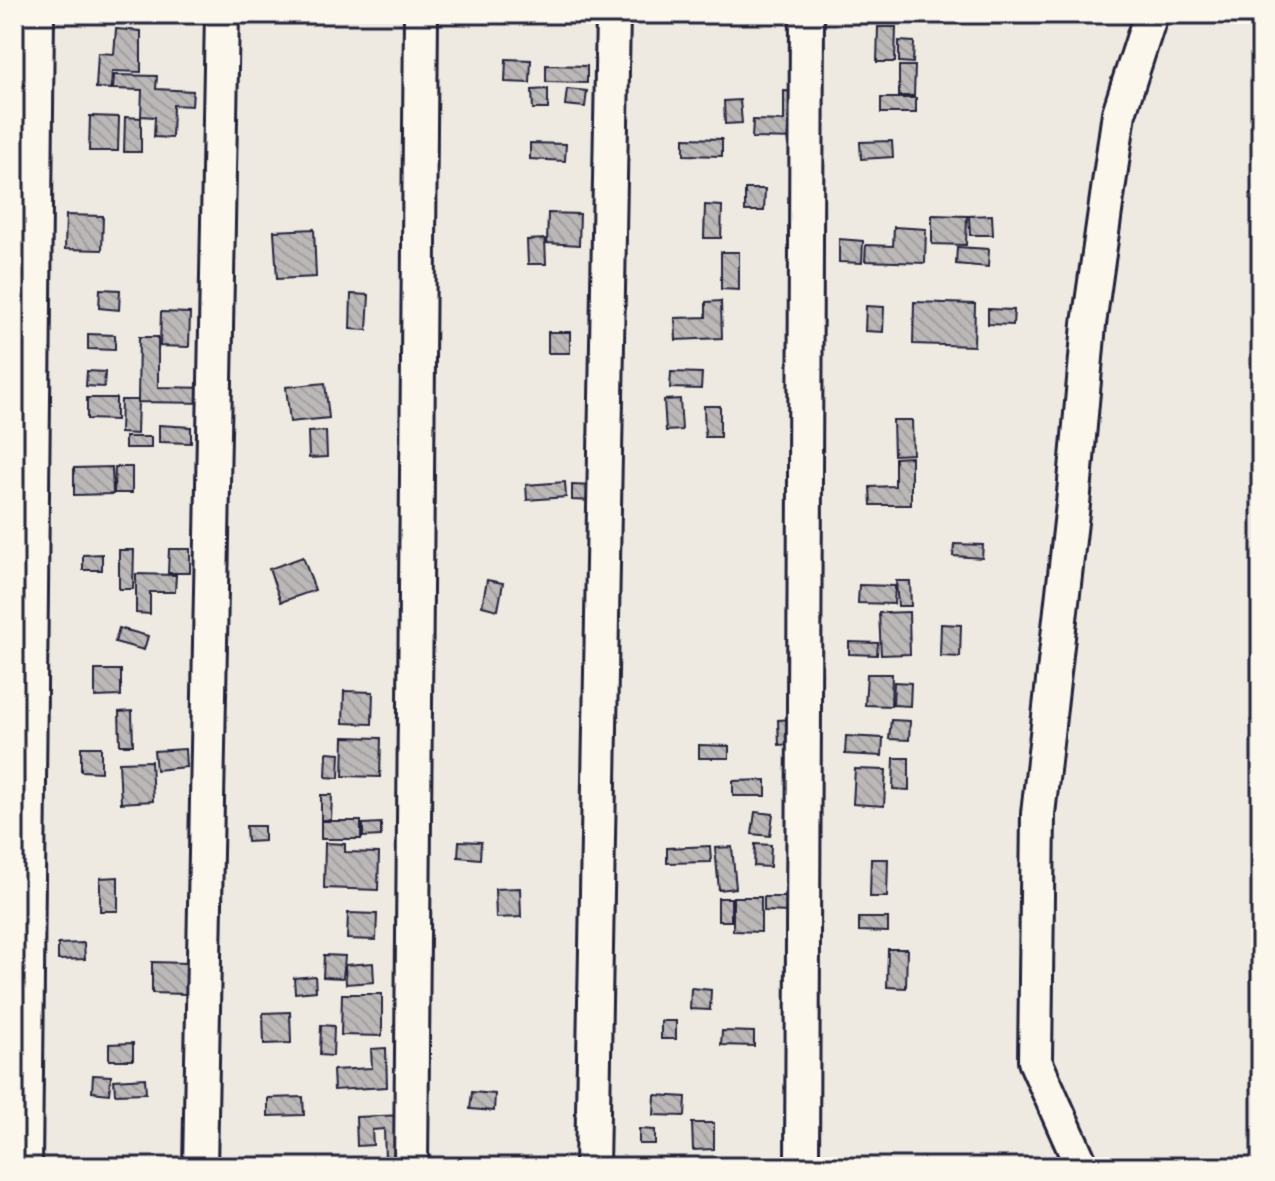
<svg xmlns="http://www.w3.org/2000/svg" width="1275" height="1181" font-family="Mali,sans-serif">
  <defs>
    <pattern id="building-back-hatch" width="6" height="6" patternUnits="userSpaceOnUse" patternTransform="scale(2)"><rect width="6" height="6" fill="#bcb8b8"/><path d="M-1 5l2 2M0 0l6 6M5-1l2 2" fill="none" stroke="#a19e9f"/></pattern>
  </defs>
  <rect width="100%" height="100%" fill="#eeeae2"/>
  <filter id="ink" filterUnits="userSpaceOnUse"><feTurbulence type="fractalNoise" baseFrequency=".0125" numOctaves="2"/><feDisplacementMap in="SourceGraphic" scale="16" xChannelSelector="R" yChannelSelector="G"/><feConvolveMatrix kernelMatrix="1 2 1 2 8 2 1 2 1" color-interpolation-filters="sRGB"/></filter>
  <g filter="url(#ink)">
    <!-- building -->
    <path fill="url(#building-back-hatch)" stroke="#22223b" stroke-width="2" d="M878 27H896L895 62H877Z
      M116 29 141 31V72L112 71 111 89 96 88 98 53 114 54Z
      M899 41 914 42 913 63 899 62Z
      M506 59 531 60 530 83 505 82Z
      M546 65 587 66V83L546 82Z
      M899 66H915L914 96H899Z
      M114 75 157 76 156 89 193 91 192 106 173 105 172 138 154 137 155 117 141 116 142 90 113 89Z
      M548 89V109H533L532 90Z
      M567 89 587 91 585 107 565 105Z
      M784 91 799 92 798 139 752 138 753 120 784 121Z
      M881 98H916V113H881Z
      M740 100 742 123 725 124 724 101Z
      M90 116 119 117 118 151H89Z
      M125 117 141 118V152H124Z
      M684 138 722 139V156L684 155Z
      M892 141 893 157 861 159 860 142Z
      M530 143 566 144 565 161 530 159Z
      M745 189H765L764 211H745Z
      M705 205 722 206 721 238H704Z
      M548 213 580 214 579 245 547 243Z
      M66 215 103 216 102 250 65 249Z
      M932 215 967 216 966 245 932 244Z
      M992 215 993 235H970L969 216Z
      M894 227 926 229 925 263 865 261 866 245 893 246Z
      M314 229 316 277 277 279 274 231Z
      M545 239 546 264H528L527 240Z
      M839 239 863 241 862 263 839 262Z
      M957 247 989 249 988 267 956 264Z
      M721 252H739V290L721 289Z
      M100 289 120 290 119 310 99 308Z
      M351 294 369 295 367 330 350 329Z
      M721 301 722 338 676 340 675 318 706 317V302Z
      M914 302 975 304 974 346 913 344Z
      M866 306 884 307 883 332 865 331Z
      M988 309 1014 310 1013 325 988 324Z
      M161 312 190 313 189 347 160 346Z
      M548 332H570V353H548Z
      M88 334 115 335V350L88 349Z
      M139 337H158V387L211 388 210 403 138 402Z
      M87 371 105 372 104 387 86 386Z
      M671 372 702 373 701 389 670 388Z
      M325 383 329 418 290 422 286 387Z
      M87 398H116V420L87 419Z
      M680 399 682 430 666 431 664 400Z
      M121 400H138L137 434 120 433Z
      M704 406H720V437H705Z
      M893 420H912L913 454 894 455Z
      M159 425 191 427V443L159 442Z
      M326 431 327 457 309 458 308 432Z
      M125 437H151V448H125Z
      M911 457V505H871L870 487 895 486V458Z
      M112 467 113 494 74 495V468Z
      M115 467H132V493H114Z
      M565 482 566 497 527 500 526 485Z
      M572 485 594 486V501L572 500Z
      M954 544 983 545 982 558 953 556Z
      M169 549H190V573H168Z
      M119 550H134L133 589H119Z
      M102 554V570H83V555Z
      M303 557 315 590 281 602 269 569Z
      M136 574 176 575 175 592H150V614L136 613Z
      M487 580 503 583 498 610 482 606Z
      M896 581H910L911 606H898Z
      M859 585 895 586 894 604 858 603Z
      M909 612 910 654 881 655 879 613Z
      M941 624 961 625 960 657 940 656Z
      M119 628 148 636 144 650 115 642Z
      M849 642 878 643 877 655 849 654Z
      M95 670H121V696L95 697Z
      M867 674H892L891 706 865 705Z
      M894 682 911 683 910 706 893 705Z
      M344 691 373 692 372 724 343 723Z
      M132 711 133 745H120L119 712Z
      M792 719 793 744 779 745 778 720Z
      M891 720 910 721 909 740 889 739Z
      M846 736 883 738 882 756 845 754Z
      M344 737 381 738 380 777 343 776Z
      M699 745 729 746V758H699Z
      M81 747H101V772L81 771Z
      M185 749 186 767 156 770 154 751Z
      M327 752 340 753 339 778 326 777Z
      M894 758H909V790L893 789Z
      M151 761 153 801 121 803 119 762Z
      M855 769 886 770 884 806 853 804Z
      M766 780V796H733V781Z
      M321 795H332L331 820H321Z
      M755 812 773 814 770 836 752 834Z
      M321 821H361V839H321Z
      M381 823V836L363 837V824Z
      M246 826H264V841L247 842Z
      M459 841 481 842 480 859 458 857Z
      M325 843 345 844V852L379 853 378 890 324 888Z
      M755 844 771 845 770 867 754 866Z
      M710 846 711 862 667 863V848Z
      M732 847 736 888 719 890 715 848Z
      M871 859H888L887 897H870Z
      M118 877V911H100V878Z
      M520 888 521 917 496 918 495 889Z
      M733 897H761V932L733 931Z
      M764 897H789V912L764 911Z
      M718 898H731V921H718Z
      M348 913 377 914 376 940 347 939Z
      M859 918H888V932L859 931Z
      M84 943 85 959 58 960V944Z
      M888 949H907L906 988 887 987Z
      M324 955 345 956 343 978 323 977Z
      M152 962 187 963 186 994 152 993Z
      M373 963 374 982 346 984 345 965Z
      M315 976 316 991 295 993 294 978Z
      M691 988 711 990 710 1010 690 1009Z
      M342 994H382V1036L341 1035Z
      M290 1012 291 1043 264 1044 263 1013Z
      M661 1021H676V1039H661Z
      M321 1025 334 1026 333 1056 320 1055Z
      M722 1031 754 1032V1046L721 1045Z
      M133 1043V1060H109V1044Z
      M386 1048 387 1087 334 1090 333 1070 372 1068 371 1049Z
      M93 1075 111 1076 109 1094 92 1092Z
      M145 1078 146 1093 115 1094 114 1080Z
      M472 1092 495 1094 494 1111 470 1109Z
      M655 1095 686 1097 685 1116 654 1115Z
      M303 1097 304 1115 268 1116V1098Z
      M405 1115 406 1159 385 1160 384 1129 372 1130 373 1145 357 1146 356 1117Z
      M692 1123H714V1149L693 1150Z
      M639 1129 655 1130V1144H639Z"/>
    <g fill="none" stroke-linecap="round" stroke-linejoin="round">
      <defs>
        <path id="minor" d="M25 1167 37 14
          M200 1167 222 14
          M411 1167 421 14
          M592 1167 613 14
          M802 1167 807 14
          M1082 1167 1035 1061 1038 814 1073 504 1089 324 1119 113 1151 14"/>
      </defs>
      <!-- minor casing -->
      <use href="#minor" stroke="#22223b" stroke-width="38"/>
      <!-- minor -->
      <use href="#minor" stroke="#fbf7ec" stroke-width="32"/>
    </g>
  </g>
  <!-- margin -->
  <rect width="1275" height="1181" fill="none" stroke="#fbf7ec" stroke-width="48"/>
  <rect x="24" y="24" width="1227" height="1133" fill="none" stroke="#22223b" stroke-width="3" filter="url(#ink)"/>
</svg>
